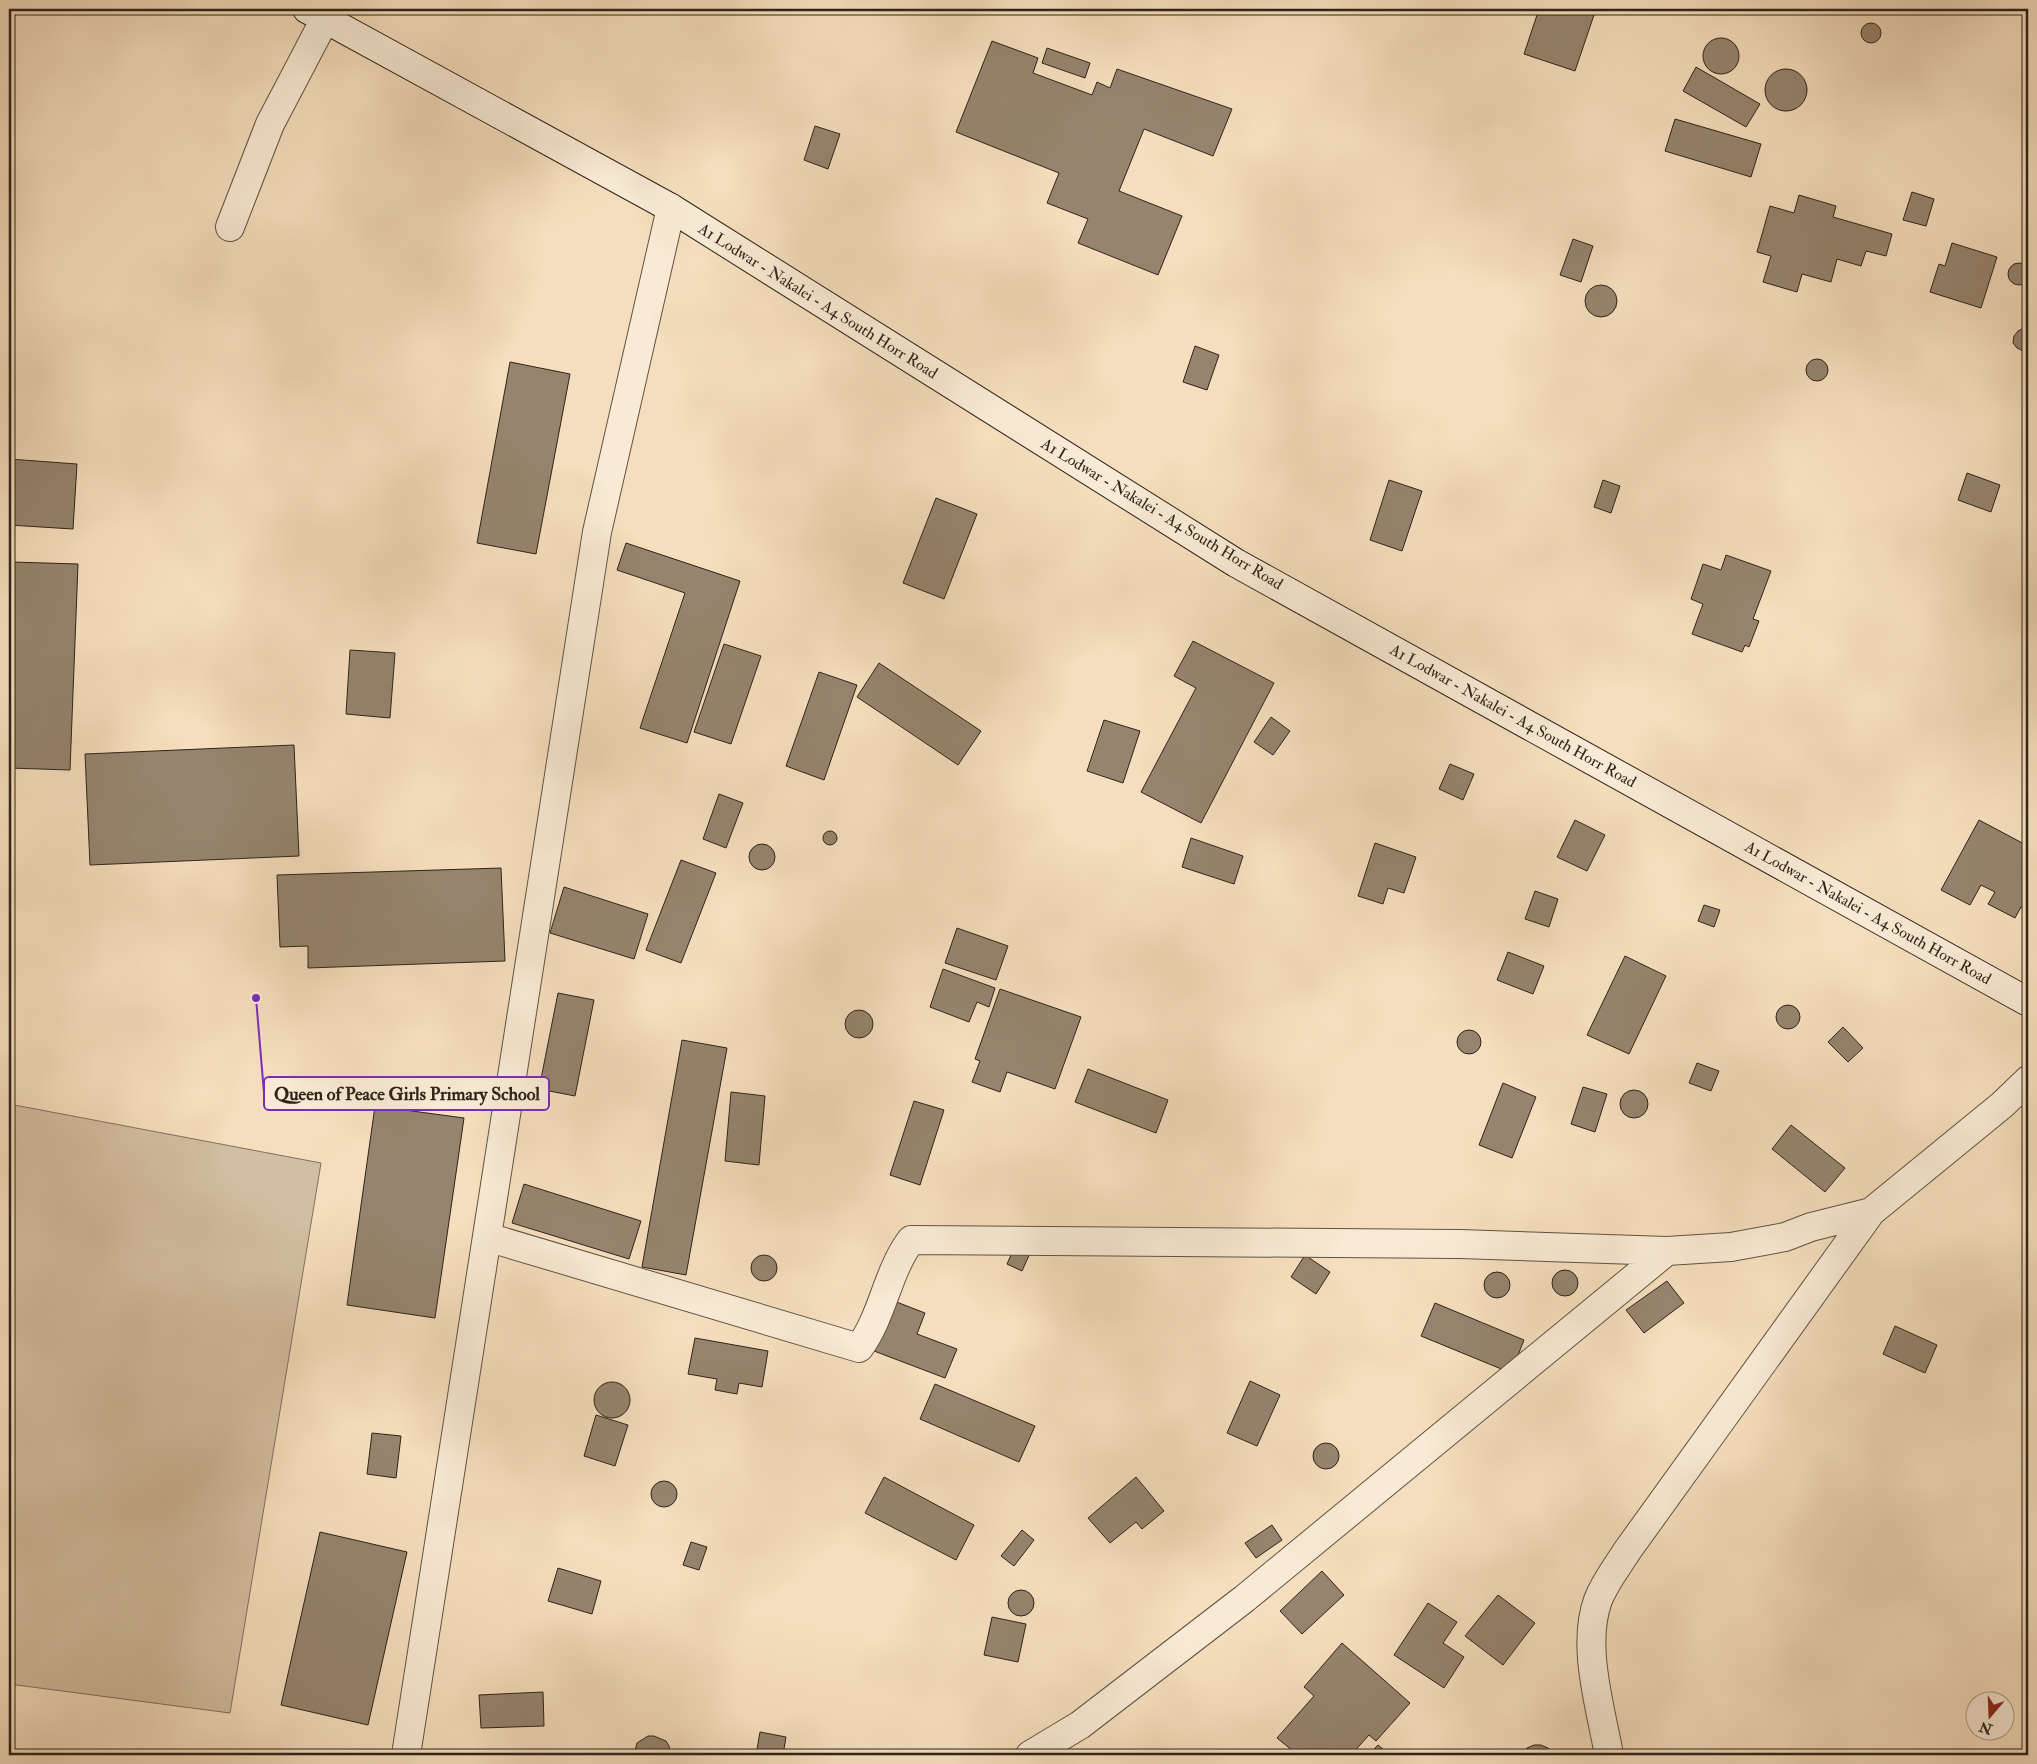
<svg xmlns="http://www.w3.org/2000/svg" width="2037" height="1764" font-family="'IM FELL Double Pica',serif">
  <rect width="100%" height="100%" fill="#f5debd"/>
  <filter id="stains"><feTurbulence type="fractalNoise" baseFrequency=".004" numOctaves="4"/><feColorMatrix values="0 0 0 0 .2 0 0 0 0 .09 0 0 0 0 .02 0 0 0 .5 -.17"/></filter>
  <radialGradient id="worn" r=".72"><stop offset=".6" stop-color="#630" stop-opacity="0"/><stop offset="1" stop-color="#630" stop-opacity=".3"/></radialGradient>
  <!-- green -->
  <path fill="#d3bea1" stroke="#81705d" d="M9 1104 321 1163 230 1713 9 1684Z"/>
  <!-- building -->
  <path fill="#96846e" stroke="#2f2319" d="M1361 9H1382L1381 14 1361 11Z
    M1539 9H1596L1575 71 1524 54Z
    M1861 33a10 10 0 1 1 20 0a10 10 0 1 1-20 0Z
    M1703 56a18 18 0 1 1 36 0a18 18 0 1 1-36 0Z
    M992 41 1038 58 1033 73 1092 95 1097 82 1110 88 1117 69 1232 109 1213 156 1144 129 1119 191 1182 216 1158 275 1078 243 1088 219 1047 203 1059 173 956 132Z
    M1047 48 1090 63 1085 78 1042 63Z
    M1696 67 1760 104 1746 127 1683 91Z
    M1765 90a21 21 0 1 1 42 0a21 21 0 1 1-42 0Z
    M1675 119 1761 144 1751 177 1665 151Z
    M815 126 840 134 828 169 804 160Z
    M1912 192 1934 199 1926 226 1903 220Z
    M1799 195 1836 206 1833 217 1892 234 1886 256 1866 251 1861 266 1837 259 1831 282 1802 274 1797 292 1763 282 1771 256 1757 252 1770 206 1794 213Z
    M1573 239 1593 246 1581 282 1560 275Z
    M1952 243 1997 257 1981 308 1930 292 1939 264 1945 266Z
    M2008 274a11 11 0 1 1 22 0a11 11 0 1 1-22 0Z
    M1585 301a16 16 0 1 1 32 0a16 16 0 1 1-32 0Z
    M2024 328 2028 330V349L2023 351 2017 348 2013 343 2014 336 2018 331Z
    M1195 346 1219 355 1207 390 1183 382Z
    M1806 370a11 11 0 1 1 22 0a11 11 0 1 1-22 0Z
    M510 362 570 374 536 554 477 543Z
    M9 459 77 464 73 529 9 525Z
    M1967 473 2000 485 1991 512 1958 500Z
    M1389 480 1422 491 1402 551 1370 540Z
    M1603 480 1620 486 1611 513 1594 507Z
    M936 498 977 514 944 599 903 583Z
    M626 543 740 581 687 743 640 728 685 593 617 570Z
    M1726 555 1771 571 1753 619 1759 621 1749 647 1745 645 1742 652 1692 634 1703 604 1691 599 1703 564 1721 570Z
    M12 562 78 564 70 770 9 768V659Z
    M1193 641 1274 683 1201 823 1141 792 1196 688 1174 676Z
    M724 644 761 656 731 744 694 732Z
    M350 650 395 653 390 718 346 714Z
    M879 663 981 731 958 765 857 697Z
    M819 672 857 685 824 780 786 766Z
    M1271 717 1290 731 1273 755 1254 742Z
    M1104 720 1140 731 1123 783 1087 771Z
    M294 745 299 856 90 865 85 754Z
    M1450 764 1474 774 1463 800 1439 789Z
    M719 794 743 803 726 848 703 839Z
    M1575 820 1605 835 1587 871 1557 857Z
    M1979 820 2028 846V911L2021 907 2015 918 1988 904 1995 892 1981 885 1970 905 1941 890Z
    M823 838a7 7 0 1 1 14 0a7 7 0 1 1-14 0Z
    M1191 838 1243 856 1234 884 1182 867Z
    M1375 843 1416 857 1404 893 1388 888 1383 904 1358 896Z
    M749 857a13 13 0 1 1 26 0a13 13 0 1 1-26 0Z
    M681 860 716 873 681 963 646 950Z
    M501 868 505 961 308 968V946L280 947 277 875Z
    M564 887 648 914 634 959 550 933Z
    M1535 891 1558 899 1549 927 1525 919Z
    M1704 905 1720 910 1714 927 1698 921Z
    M957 928 1008 946 996 980 945 963Z
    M1508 952 1544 966 1533 994 1497 980Z
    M1625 956 1666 976 1629 1054 1587 1035Z
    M943 969 995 988 989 1007 977 1002 969 1022 930 1007Z
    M1000 989 1081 1017 1055 1089 1007 1072 1000 1092 972 1082 980 1061 975 1059Z
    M558 993 594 1000 575 1096 539 1089Z
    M1776 1017a12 12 0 1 1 24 0a12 12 0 1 1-24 0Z
    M845 1024a14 14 0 1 1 28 0a14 14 0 1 1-28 0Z
    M1843 1027 1863 1048 1848 1062 1828 1042Z
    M1457 1042a12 12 0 1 1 24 0a12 12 0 1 1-24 0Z
    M682 1040 727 1048 686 1275 642 1267Z
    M1697 1063 1719 1071 1711 1091 1689 1083Z
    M1088 1069 1168 1100 1156 1133 1075 1102Z
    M1503 1083 1536 1097 1512 1158 1479 1145Z
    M1583 1087 1607 1094 1595 1132 1571 1124Z
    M1620 1104a14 14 0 1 1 28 0a14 14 0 1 1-28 0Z
    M731 1092 765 1096 759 1165 725 1161Z
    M914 1101 944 1110 920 1185 890 1175Z
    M375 1106 464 1118 435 1318 347 1305Z
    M1791 1125 1845 1168 1825 1192 1772 1149Z
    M524 1184 641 1221 629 1259 512 1223Z
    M1015 1246 1030 1253 1022 1271 1007 1264Z
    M1305 1255 1330 1272 1316 1294 1291 1277Z
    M751 1268a13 13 0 1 1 26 0a13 13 0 1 1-26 0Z
    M1552 1283a13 13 0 1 1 26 0a13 13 0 1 1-26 0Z
    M1484 1285a13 13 0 1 1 26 0a13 13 0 1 1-26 0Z
    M1667 1281 1684 1303 1644 1333 1626 1310Z
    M894 1301 925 1313 917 1334 957 1349 945 1378 874 1351Z
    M1435 1303 1524 1340 1511 1373 1421 1336Z
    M1895 1326 1937 1345 1925 1373 1883 1354Z
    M695 1338 768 1351 762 1387 739 1383 737 1394 715 1390 717 1379 688 1374Z
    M1250 1381 1280 1395 1257 1446 1227 1433Z
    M594 1400a18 18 0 1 1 36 0a18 18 0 1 1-36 0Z
    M935 1384 1035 1426 1019 1462 920 1419Z
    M596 1415 628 1425 615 1466 584 1456Z
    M372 1433 401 1436 396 1478 367 1474Z
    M1313 1456a13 13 0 1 1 26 0a13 13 0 1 1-26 0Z
    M884 1477 974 1525 956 1560 865 1513Z
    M1136 1477 1164 1511 1142 1529 1136 1522 1110 1543 1088 1518Z
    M651 1494a13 13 0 1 1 26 0a13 13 0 1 1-26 0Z
    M1272 1525 1282 1540 1256 1558 1245 1543Z
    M1022 1530 1034 1540 1014 1566 1001 1556Z
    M320 1532 407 1552 368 1725 281 1705Z
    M691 1542 707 1547 699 1570 683 1565Z
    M558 1568 601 1581 592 1614 548 1601Z
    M1322 1571 1344 1595 1302 1634 1280 1611Z
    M1008 1603a13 13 0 1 1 26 0a13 13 0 1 1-26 0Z
    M1498 1595 1535 1623 1503 1665 1465 1636Z
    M1428 1603 1457 1622 1443 1643 1464 1657 1444 1688 1394 1655Z
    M992 1617 1026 1624 1018 1662 984 1655Z
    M1342 1643 1410 1703 1376 1741 1369 1735 1351 1755H1298L1277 1738 1314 1696 1304 1687Z
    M543 1692 544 1726 481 1728 479 1695Z
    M760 1732 786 1737 783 1755H756Z
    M648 1736H654L666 1741 669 1746 671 1755H634L637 1743Z
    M1378 1745 1390 1755H1368Z
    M1534 1745H1541L1548 1748 1555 1755H1520L1527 1748Z"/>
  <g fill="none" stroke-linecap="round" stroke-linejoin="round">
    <defs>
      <path id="street" d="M230 227 270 124 325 19
        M487 1237 859 1348C883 1316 887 1272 911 1240L1460 1244 1667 1251 1731 1247 1785 1237 1811 1227 1871 1212 2002 1105 2028 1080
        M406 1755 597 532 671 208
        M1030 1755 1080 1725 1244 1599 1667 1251
        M1609 1755C1601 1709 1581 1646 1598 1600 1605 1582 1617 1567 1627 1551L1871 1212"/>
      <path id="secondary" d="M307 9 671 208 1236 563 2028 1002"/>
    </defs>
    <!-- street casing -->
    <use href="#street" stroke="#605242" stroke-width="30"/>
    <!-- secondary casing -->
    <use href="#secondary" stroke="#2f2319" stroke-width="30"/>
    <!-- street -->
    <use href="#street" stroke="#f8ead4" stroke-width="28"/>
    <!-- secondary -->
    <use href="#secondary" stroke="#f8ead4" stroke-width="28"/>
  </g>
  <g text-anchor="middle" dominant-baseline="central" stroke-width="4" stroke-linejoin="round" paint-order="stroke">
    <!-- street labels -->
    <g font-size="16" fill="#2f2319" stroke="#f8ead4">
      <text transform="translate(818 301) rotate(32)">A1 Lodwar - Nakalei - A4 South Horr Road</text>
      <text transform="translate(1162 514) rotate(31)">A1 Lodwar - Nakalei - A4 South Horr Road</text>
      <text transform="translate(1513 716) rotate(29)">A1 Lodwar - Nakalei - A4 South Horr Road</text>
      <text transform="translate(1868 913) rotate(29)">A1 Lodwar - Nakalei - A4 South Horr Road</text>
    </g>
  </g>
  <!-- callouts -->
  <path fill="none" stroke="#7b2cbf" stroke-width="2" d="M256 998L264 1093"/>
  <circle fill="#7b2cbf" stroke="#f8ead4" stroke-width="2" cx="256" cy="998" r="5"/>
  <rect fill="#f8ead4" stroke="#7b2cbf" stroke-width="2" x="264" y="1077" width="285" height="33" rx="5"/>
  <g font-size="18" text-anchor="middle" font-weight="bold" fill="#2f2319">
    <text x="407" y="1100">Queen of Peace Girls Primary School</text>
  </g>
  <!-- margin -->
  <rect width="2037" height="1764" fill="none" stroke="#f5debd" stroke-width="30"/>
  <rect x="10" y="10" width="2017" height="1744" fill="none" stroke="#2f2319" stroke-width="2.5"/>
  <rect x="15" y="15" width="2007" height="1734" fill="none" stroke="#2f2319"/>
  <!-- north arrow -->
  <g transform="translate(1990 1716) rotate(199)"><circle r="24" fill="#f8ead4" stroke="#a89a89"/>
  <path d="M0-4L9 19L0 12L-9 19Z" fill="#8f2418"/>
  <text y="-8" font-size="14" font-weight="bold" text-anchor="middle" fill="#2f2319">N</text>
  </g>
  <rect width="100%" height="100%" filter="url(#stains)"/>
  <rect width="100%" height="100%" fill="url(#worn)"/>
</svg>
